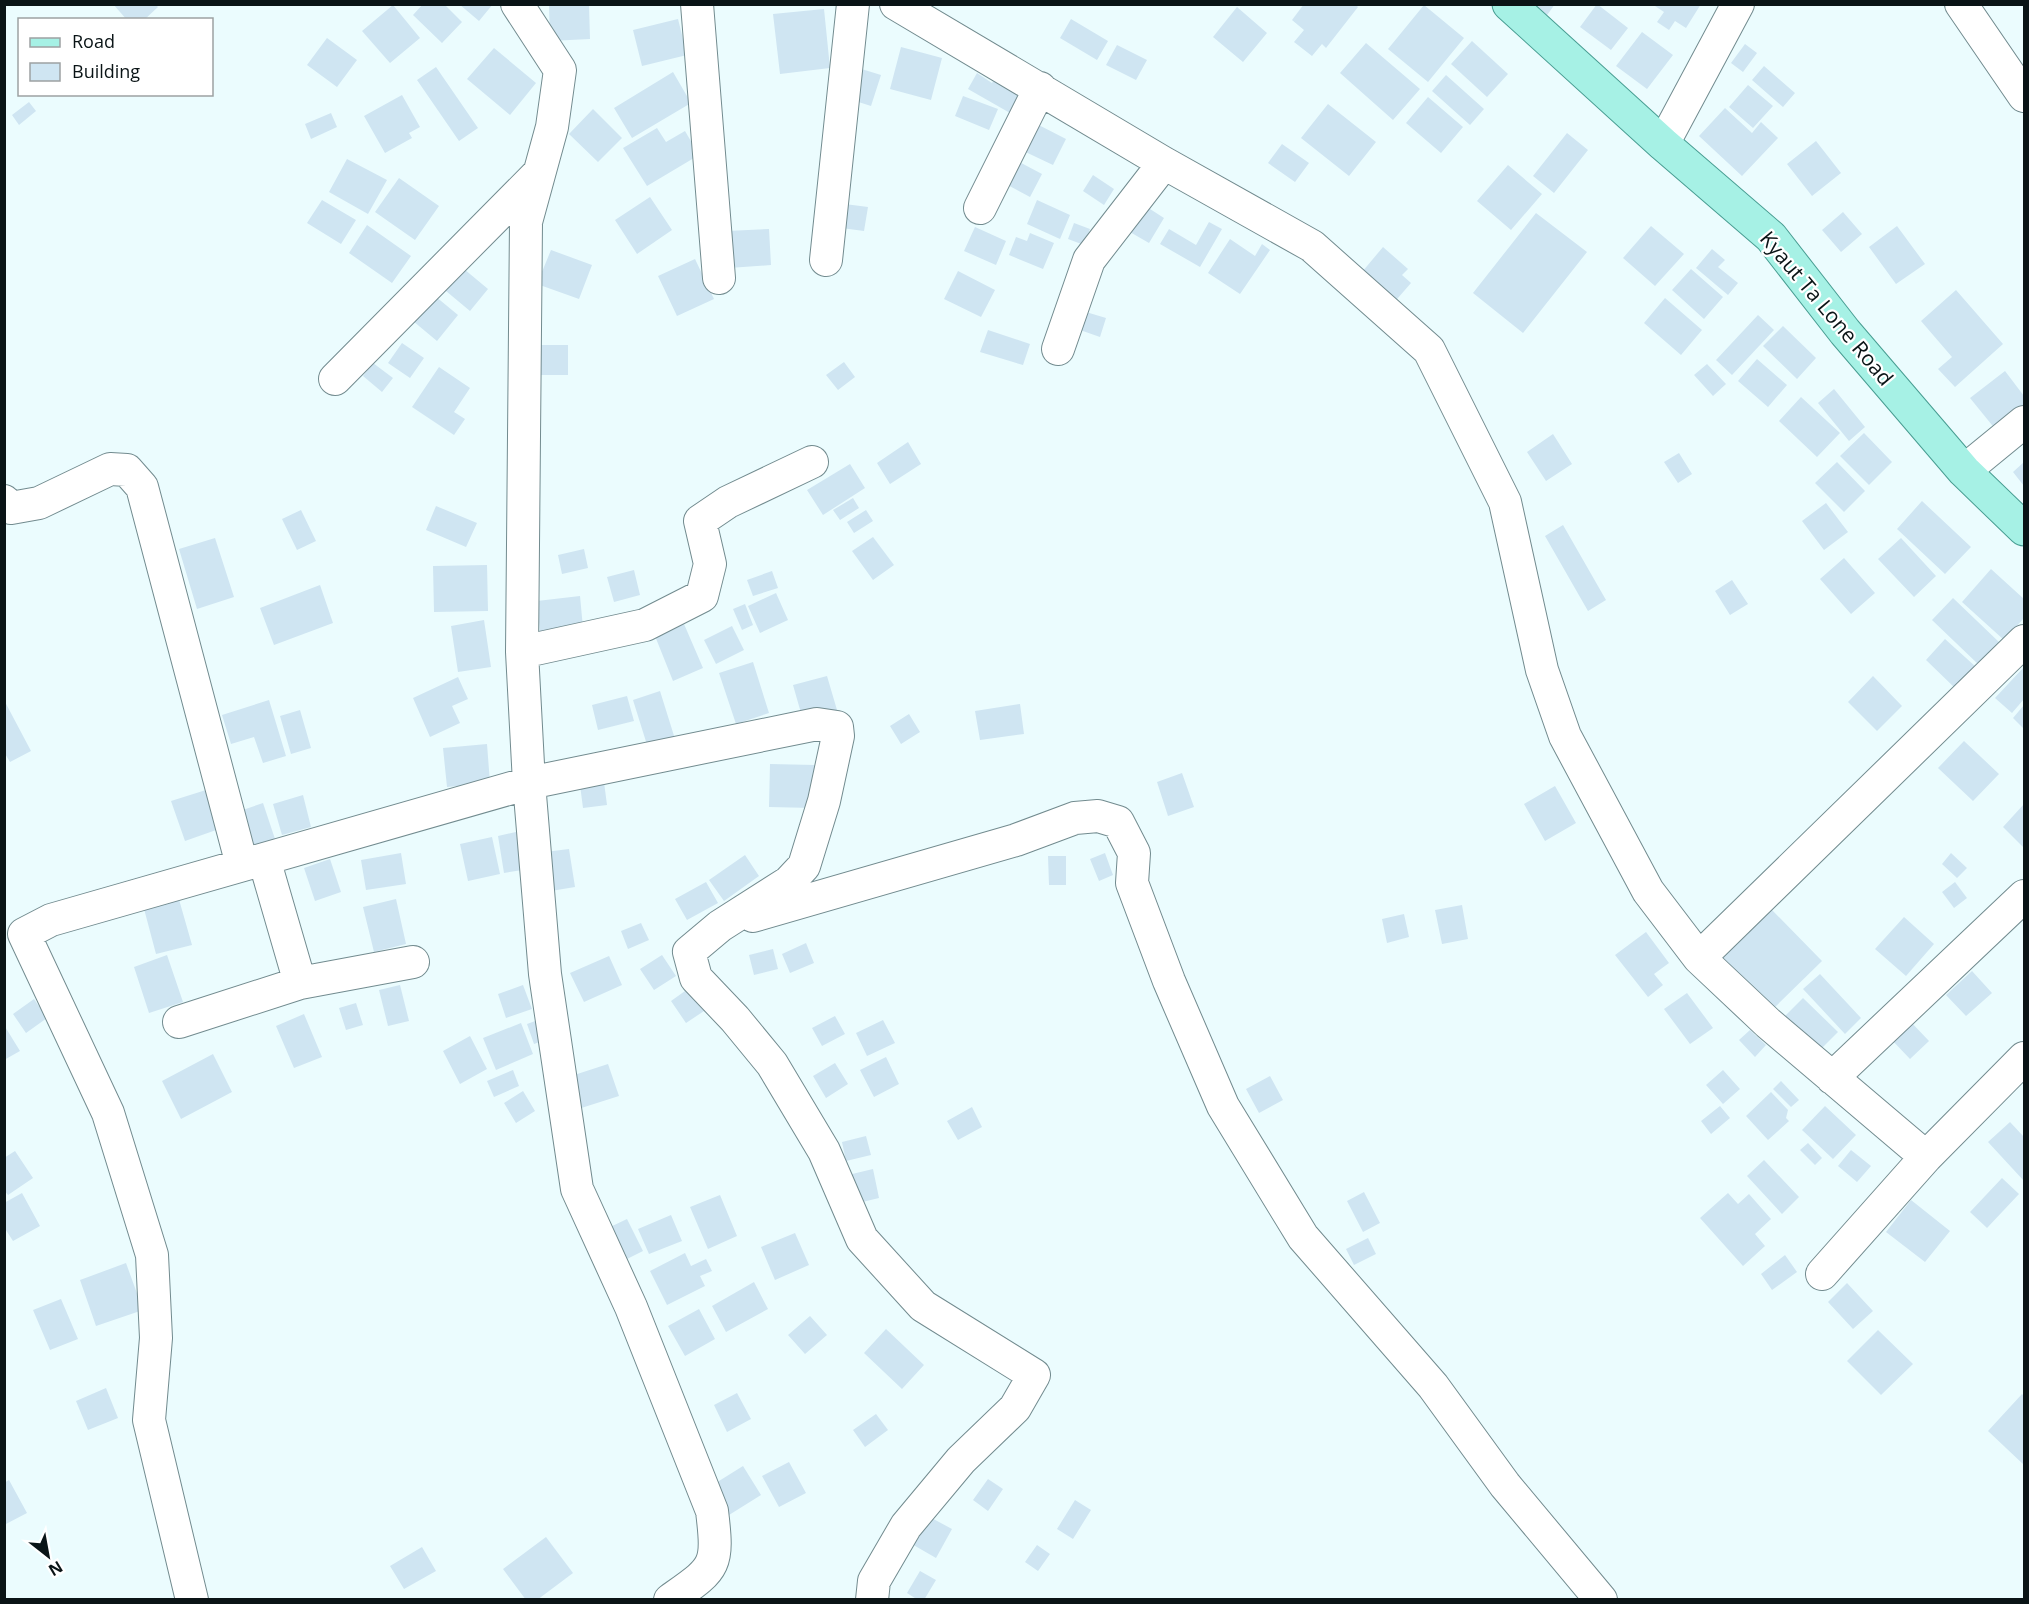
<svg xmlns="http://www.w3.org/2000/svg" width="2029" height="1604" font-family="'Open Sans',sans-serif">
  <rect width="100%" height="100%" fill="#ebfcfe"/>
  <!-- building -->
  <path fill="#cfe5f2" d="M113 4H155L158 7 144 20H127Z
    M423 4H444L462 22 442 43 413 15Z
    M459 4H493L479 21Z
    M1304 4H1355L1358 7 1326 48 1322 44 1312 56 1294 42 1304 30 1292 20Z
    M1529 4H1555L1545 18Z
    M1597 4 1628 28 1611 50 1580 27Z
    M1652 4H1701L1686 28 1675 21 1669 30 1657 22 1664 12Z
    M393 5 420 38 390 63 362 31Z
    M589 5 590 39 550 41 549 6Z
    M1424 5 1464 38 1428 82 1388 49Z
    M1237 7 1267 33 1243 62 1213 37Z
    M824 9 830 68 780 74 773 14Z
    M678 19 687 55 642 66 633 30Z
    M1071 19 1108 41 1097 60 1060 38Z
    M1642 32 1673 55 1647 89 1616 66Z
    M327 38 357 60 337 87 307 65Z
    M1472 41 1508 74 1487 97 1451 64Z
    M1366 43 1420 89 1393 120 1340 73Z
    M1745 44 1757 53 1743 72 1731 63Z
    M1117 45 1147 60 1136 80 1106 65Z
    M901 47 942 58 931 100 890 89Z
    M494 48 536 83 510 115 467 79Z
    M1764 66 1795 93 1783 107 1752 80Z
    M436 67 478 128 459 141 417 80Z
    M855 67 881 75 871 106 846 98Z
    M673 72 691 103 632 138 614 108Z
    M977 73 992 83 997 75 1023 91 1010 113 968 89Z
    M1446 75 1484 109 1470 125 1432 91Z
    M1748 85 1773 106 1753 128 1729 107Z
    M402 95 420 127 409 133 412 138 385 153 364 116Z
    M963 96 998 109 989 130 955 116Z
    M1428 97 1463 127 1441 153 1406 123Z
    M29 102 36 111 19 125 12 115Z
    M1328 104 1376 142 1349 176 1301 138Z
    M1725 108 1752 133 1761 122 1778 138 1742 176 1699 136Z
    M593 109 622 138 598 162 569 134Z
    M331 113 337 127 311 139 305 124Z
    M1029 120 1066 139 1053 165 1015 147Z
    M657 128 666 142 685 131 699 155 647 186 623 148Z
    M1567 133 1588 150 1554 193 1533 176Z
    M1816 141 1841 173 1812 196 1787 164Z
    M1282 144 1309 163 1295 182 1268 163Z
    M1012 158 1042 174 1030 197 1000 181Z
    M347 159 387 180 368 214 329 192Z
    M1508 165 1542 194 1511 230 1477 201Z
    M1093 175 1114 189 1104 205 1083 191Z
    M399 178 439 206 415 240 375 212Z
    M1143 193 1155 200 1150 209 1164 218 1149 243 1123 228Z
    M650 197 672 230 637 254 615 220Z
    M322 200 356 220 341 244 307 223Z
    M1037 200 1070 215 1060 239 1027 224Z
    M837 203 868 207 864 231 834 227Z
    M1843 212 1862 234 1841 252 1822 230Z
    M1536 213 1587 252 1523 333 1473 293Z
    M1209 222 1222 229 1200 267 1160 244 1169 229 1196 245Z
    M1074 223 1090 229 1084 245 1068 239Z
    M367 225 411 256 392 283 349 253Z
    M1651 226 1684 254 1655 286 1623 258Z
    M1897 226 1925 264 1896 284 1869 247Z
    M975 227 1006 241 996 265 964 251Z
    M769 229 771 265 729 268 727 231Z
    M1030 233 1054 243 1043 269 1009 255 1016 237 1027 241Z
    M1230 239 1255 256 1262 244 1270 250 1240 294 1208 273Z
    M1383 247 1408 269 1402 275 1411 283 1391 306 1357 278Z
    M1712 249 1725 260 1718 267 1738 283 1728 295 1696 268Z
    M551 250 592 265 579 299 537 284Z
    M695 259 714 299 677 316 658 276Z
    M458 264 488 289 470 311 440 286Z
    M1691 269 1723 297 1704 319 1672 290Z
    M958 271 995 290 981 317 944 299Z
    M1956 290 2003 344 1955 387 1938 369 1952 357 1921 321Z
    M435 296 458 315 437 341 413 321Z
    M1665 298 1702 330 1681 355 1644 323Z
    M1086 312 1106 318 1100 337 1080 330Z
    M1758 315 1774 330 1732 375 1716 360Z
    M1783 326 1816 358 1797 379 1763 346Z
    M988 330 1030 344 1023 365 980 352Z
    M402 343 424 358 410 378 388 363Z
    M531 345H568V375H530Z
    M1757 359 1787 385 1768 407 1738 381Z
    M844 362 855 377 838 390 826 375Z
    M373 363 393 378 382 392 363 376Z
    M1707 364 1726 384 1713 396 1694 375Z
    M439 367 470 388 454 412 465 419 454 435 412 407Z
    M2005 371 2024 396V408L1996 430 1970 398Z
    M1834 389 1865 427 1849 441 1818 403Z
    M1801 397 1840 433 1817 457 1779 421Z
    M1864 433 1892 462 1869 485 1840 456Z
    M1553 434 1572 464 1546 481 1527 452Z
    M908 442 921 464 890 484 877 463Z
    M1679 453 1692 474 1678 483 1664 462Z
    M1837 462 1865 491 1844 512 1815 483Z
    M2024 462V486L2013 472Z
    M850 464 865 488 823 515 807 490Z
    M853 498 859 508 840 520 833 510Z
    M1922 501 1971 547 1945 574 1897 529Z
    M1826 503 1848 532 1824 550 1802 521Z
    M436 506 477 523 466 547 426 530Z
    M301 510 316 541 297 550 282 519Z
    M866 510 873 521 854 533 847 522Z
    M1563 525 1606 600 1588 611 1545 536Z
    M873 537 894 565 873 580 852 551Z
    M215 538 234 597 197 609 179 549Z
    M1901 538 1936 576 1914 597 1878 559Z
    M584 549 588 568 562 574 558 555Z
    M1844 558 1875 593 1851 614 1820 579Z
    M487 565 488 611 434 612 433 566Z
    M1991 569 2024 599V618L2004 640 1962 602Z
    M634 570 640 595 614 602 607 577Z
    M772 571 778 588 753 596 747 580Z
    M1732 580 1748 604 1730 615 1715 591Z
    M320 585 333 623 274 645 260 608Z
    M776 593 788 620 760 633 748 606Z
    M580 596 583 628 540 633 537 601Z
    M1953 598 2000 643 1979 665 1932 620Z
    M745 604 753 625 742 630 733 609Z
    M484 620 491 667 458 672 451 626Z
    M684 624 703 668 673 681 655 636Z
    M732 626 744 650 716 664 704 640Z
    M1945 639 1976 667 1956 689 1926 660Z
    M753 662 769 713 736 724 719 673Z
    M2024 667V699L2012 713 1995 698Z
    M827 676 837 710 803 720 793 685Z
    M1873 676 1902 706 1877 731 1848 702Z
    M458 677 468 699 452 706 460 723 430 737 413 698Z
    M660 691 675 739 648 748 633 700Z
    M627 696 634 721 598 730 592 705Z
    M4 700 31 751 10 762 4 752Z
    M269 700 286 756 263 763 254 737 231 744 222 715Z
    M1020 704 1024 734 980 740 975 711Z
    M2024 705V729L2013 718Z
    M300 710 311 748 291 754 280 716Z
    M909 714 920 732 901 744 890 726Z
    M1964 741 1999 774 1973 801 1938 768Z
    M487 744 490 783 447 787 443 748Z
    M770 764 815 765 813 808 769 807Z
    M1182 773 1194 807 1168 816 1157 782Z
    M604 782 607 805 583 808 580 785Z
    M1555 786 1576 823 1545 841 1524 804Z
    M206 790 219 829 185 841 171 801Z
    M303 795 311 827 282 835 273 804Z
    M263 803 276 842 249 851 237 812Z
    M2024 804V848L2003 827Z
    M516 832 522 870 504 873 498 836Z
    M492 837 500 874 468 881 460 844Z
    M569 849 575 887 551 891 545 852Z
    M401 853 406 884 366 890 361 860Z
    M1105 853 1113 875 1099 881 1090 859Z
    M1951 853 1967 868 1957 878 1942 864Z
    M745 855 759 876 724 901 709 880Z
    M1048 856H1066V885H1049Z
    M330 859 341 892 315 901 304 868Z
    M706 882 718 903 687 920 675 899Z
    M1955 882 1967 898 1954 908 1942 892Z
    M178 896 192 945 156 954 143 905Z
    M396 899 406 944 374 952 363 907Z
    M1462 905 1468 939 1442 944 1435 910Z
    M1772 910 1822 961 1773 1009 1722 958Z
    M1404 914 1409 937 1387 943 1382 919Z
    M1904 917 1934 944 1906 976 1875 949Z
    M641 923 649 940 628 949 621 931Z
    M1646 932 1669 963 1654 974 1663 985 1648 997 1615 955Z
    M806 943 814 963 790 973 782 954Z
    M773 949 778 969 754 975 749 955Z
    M167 955 183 1002 149 1013 134 967Z
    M662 955 676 976 654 990 640 969Z
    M609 956 622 985 584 1002 570 973Z
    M1972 971 1992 993 1966 1016 1946 995Z
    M1820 974 1861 1018 1845 1034 1803 989Z
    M400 985 409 1021 388 1026 379 990Z
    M523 985 532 1009 506 1018 498 994Z
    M692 986 707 1009 686 1023 671 1001Z
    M1687 993 1713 1028 1690 1044 1664 1009Z
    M1803 998 1838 1032 1819 1051 1784 1017Z
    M34 999 47 1018 26 1033 13 1014Z
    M356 1003 363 1025 346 1030 339 1008Z
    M304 1014 322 1057 294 1068 276 1026Z
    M835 1016 845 1034 822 1046 812 1028Z
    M538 1020 545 1040 534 1044 527 1024Z
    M883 1020 895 1043 867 1056 856 1033Z
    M1909 1020 1929 1041 1910 1059 1890 1038Z
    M521 1023 533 1054 496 1070 483 1038Z
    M4 1025 20 1051 4 1060Z
    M1750 1030 1766 1045 1755 1057 1739 1040Z
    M470 1036 487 1069 460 1084 443 1051Z
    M213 1054 232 1092 181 1119 162 1081Z
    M886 1057 899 1084 874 1097 860 1070Z
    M835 1063 848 1084 826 1098 813 1076Z
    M608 1064 619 1096 575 1110 565 1078Z
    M513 1070 519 1086 494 1097 487 1081Z
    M1723 1070 1740 1089 1723 1104 1706 1085Z
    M1270 1076 1283 1100 1259 1113 1246 1089Z
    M1781 1081 1799 1100 1791 1107 1773 1089Z
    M523 1091 535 1111 516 1123 504 1103Z
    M1771 1092 1788 1110 1786 1118 1789 1121 1768 1140 1746 1116Z
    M1720 1106 1730 1118 1711 1134 1701 1121Z
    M1825 1106 1856 1135 1833 1159 1802 1130Z
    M972 1107 982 1127 958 1140 947 1121Z
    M2010 1122 2024 1137V1181L1988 1142Z
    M866 1136 871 1155 846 1161 842 1142Z
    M1808 1143 1822 1158 1815 1165 1800 1150Z
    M1851 1150 1871 1166 1857 1182 1838 1166Z
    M15 1151 33 1178 8 1195 4 1190V1158Z
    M1764 1160 1799 1197 1782 1214 1747 1176Z
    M873 1169 879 1198 854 1204 848 1175Z
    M2002 1178 2019 1194 1987 1228 1970 1212Z
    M1364 1192 1380 1223 1363 1232 1347 1201Z
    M22 1193 40 1226 13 1241 4 1227V1203Z
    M1728 1193 1738 1204 1749 1194 1771 1219 1755 1234 1765 1246 1743 1266 1700 1218Z
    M720 1195 737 1236 708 1249 690 1207Z
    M1911 1200 1950 1231 1925 1262 1886 1232Z
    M671 1215 682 1241 649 1254 638 1229Z
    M627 1219 643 1251 621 1262 606 1229Z
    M795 1233 809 1265 775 1280 761 1247Z
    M1368 1238 1376 1254 1354 1265 1346 1249Z
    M685 1253 691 1266 706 1259 712 1271 700 1276 705 1286 667 1305 650 1271Z
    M1785 1255 1797 1272 1772 1290 1761 1274Z
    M126 1263 143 1310 96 1326 80 1280Z
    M754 1282 768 1309 726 1332 712 1306Z
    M1847 1283 1873 1311 1853 1329 1828 1302Z
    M61 1299 78 1339 50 1350 33 1310Z
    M699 1309 715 1339 685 1356 668 1326Z
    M810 1316 827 1335 805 1354 788 1335Z
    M886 1329 924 1365 902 1389 864 1353Z
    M1878 1330 1913 1364 1881 1395 1847 1361Z
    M106 1388 118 1418 88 1430 76 1401Z
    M737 1393 751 1419 727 1432 714 1405Z
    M2022 1394 2024 1396V1465L1988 1431Z
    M876 1414 888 1430 865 1447 853 1430Z
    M789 1462 806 1493 779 1507 762 1476Z
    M743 1466 761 1495 729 1515 711 1486Z
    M988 1479 1003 1489 988 1511 973 1500Z
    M9 1480 27 1513 4 1525V1483Z
    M1075 1500 1091 1510 1073 1539 1057 1529Z
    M926 1515 952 1529 936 1558 910 1543Z
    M546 1537 573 1573 537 1600H526L503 1569Z
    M1037 1545 1050 1554 1038 1571 1025 1562Z
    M422 1547 436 1571 404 1589 390 1566Z
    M920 1571 936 1580 924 1600H918L907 1593Z"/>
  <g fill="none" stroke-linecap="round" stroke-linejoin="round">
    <defs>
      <path id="minor" d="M517 4 560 70 552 127 526 222 522 652 529 783 545 974 577 1189 631 1307 712 1511C719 1568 715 1568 670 1600
        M697 4 719 278
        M896 4 1164 163 1312 246 1429 350 1505 502 1542 670 1565 736 1648 891 1699 958 1768 1023 1926 1157
        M1961 4 2024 96
        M1663 144 1738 4
        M980 208 1040 88
        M826 260 853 4
        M1058 349 1089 260 1164 163
        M335 379 537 175
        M1964 471 2024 422
        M4 501 11 508 39 503 110 469 127 470 142 487 242 865
        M522 652 645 625 702 596 710 564 700 521 728 502 812 462
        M753 916 1016 840 1075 818 1098 816 1118 822 1134 853 1132 883 1169 981 1223 1106 1303 1237 1433 1386 1505 1485 1601 1600
        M1699 958 2024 641
        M300 983 413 962
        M179 1022 300 983 264 859
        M1832 1078 2024 896
        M1822 1274 1926 1157 2024 1058
        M192 1600 149 1420 156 1338 152 1255 108 1113 24 934 51 920 529 783 817 724 837 727 838 736 824 801 804 866 789 882 720 926 689 952 696 978 735 1019 772 1064 824 1151 862 1239 923 1306 1034 1375 1015 1408 961 1460 906 1526 874 1581 872 1600"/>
      <path id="major" d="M1509 4 1663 144 1771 237 1845 332 1964 471 2024 529"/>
    </defs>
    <!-- minor casing -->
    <use href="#minor" stroke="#728b8f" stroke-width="34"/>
    <!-- major casing -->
    <use href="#major" stroke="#489d92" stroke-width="35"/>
    <!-- minor -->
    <use href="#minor" stroke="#fff" stroke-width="32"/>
    <!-- major -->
    <use href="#major" stroke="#a6f1e5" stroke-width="33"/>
  </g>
  <g text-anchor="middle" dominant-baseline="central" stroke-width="4.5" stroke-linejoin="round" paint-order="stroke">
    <!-- street labels -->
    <g font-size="21" fill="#0a1416" stroke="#fff">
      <text transform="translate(1827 308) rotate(50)">Kyaut Ta Lone Road</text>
    </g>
  </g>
  <!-- border -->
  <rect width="2029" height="1604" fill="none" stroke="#0a1416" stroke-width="12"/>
  <!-- legend -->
  <rect x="18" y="18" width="195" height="78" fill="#ffffff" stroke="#9da1a2" stroke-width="1.5"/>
  <rect x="30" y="38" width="30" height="9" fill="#a6f1e5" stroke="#9da1a2" stroke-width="1.5"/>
  <text x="72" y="48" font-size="18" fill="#0a1416">Road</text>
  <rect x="30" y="63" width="30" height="18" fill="#cfe5f2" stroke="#9da1a2" stroke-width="1.5"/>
  <text x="72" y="78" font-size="18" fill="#0a1416">Building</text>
  <!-- north arrow -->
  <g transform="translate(48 1556) rotate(149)" stroke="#ffffff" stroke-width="4.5" paint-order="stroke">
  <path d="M0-4.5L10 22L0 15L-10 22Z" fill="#0a1416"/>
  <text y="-9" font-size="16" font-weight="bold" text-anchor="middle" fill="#0a1416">N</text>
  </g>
</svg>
